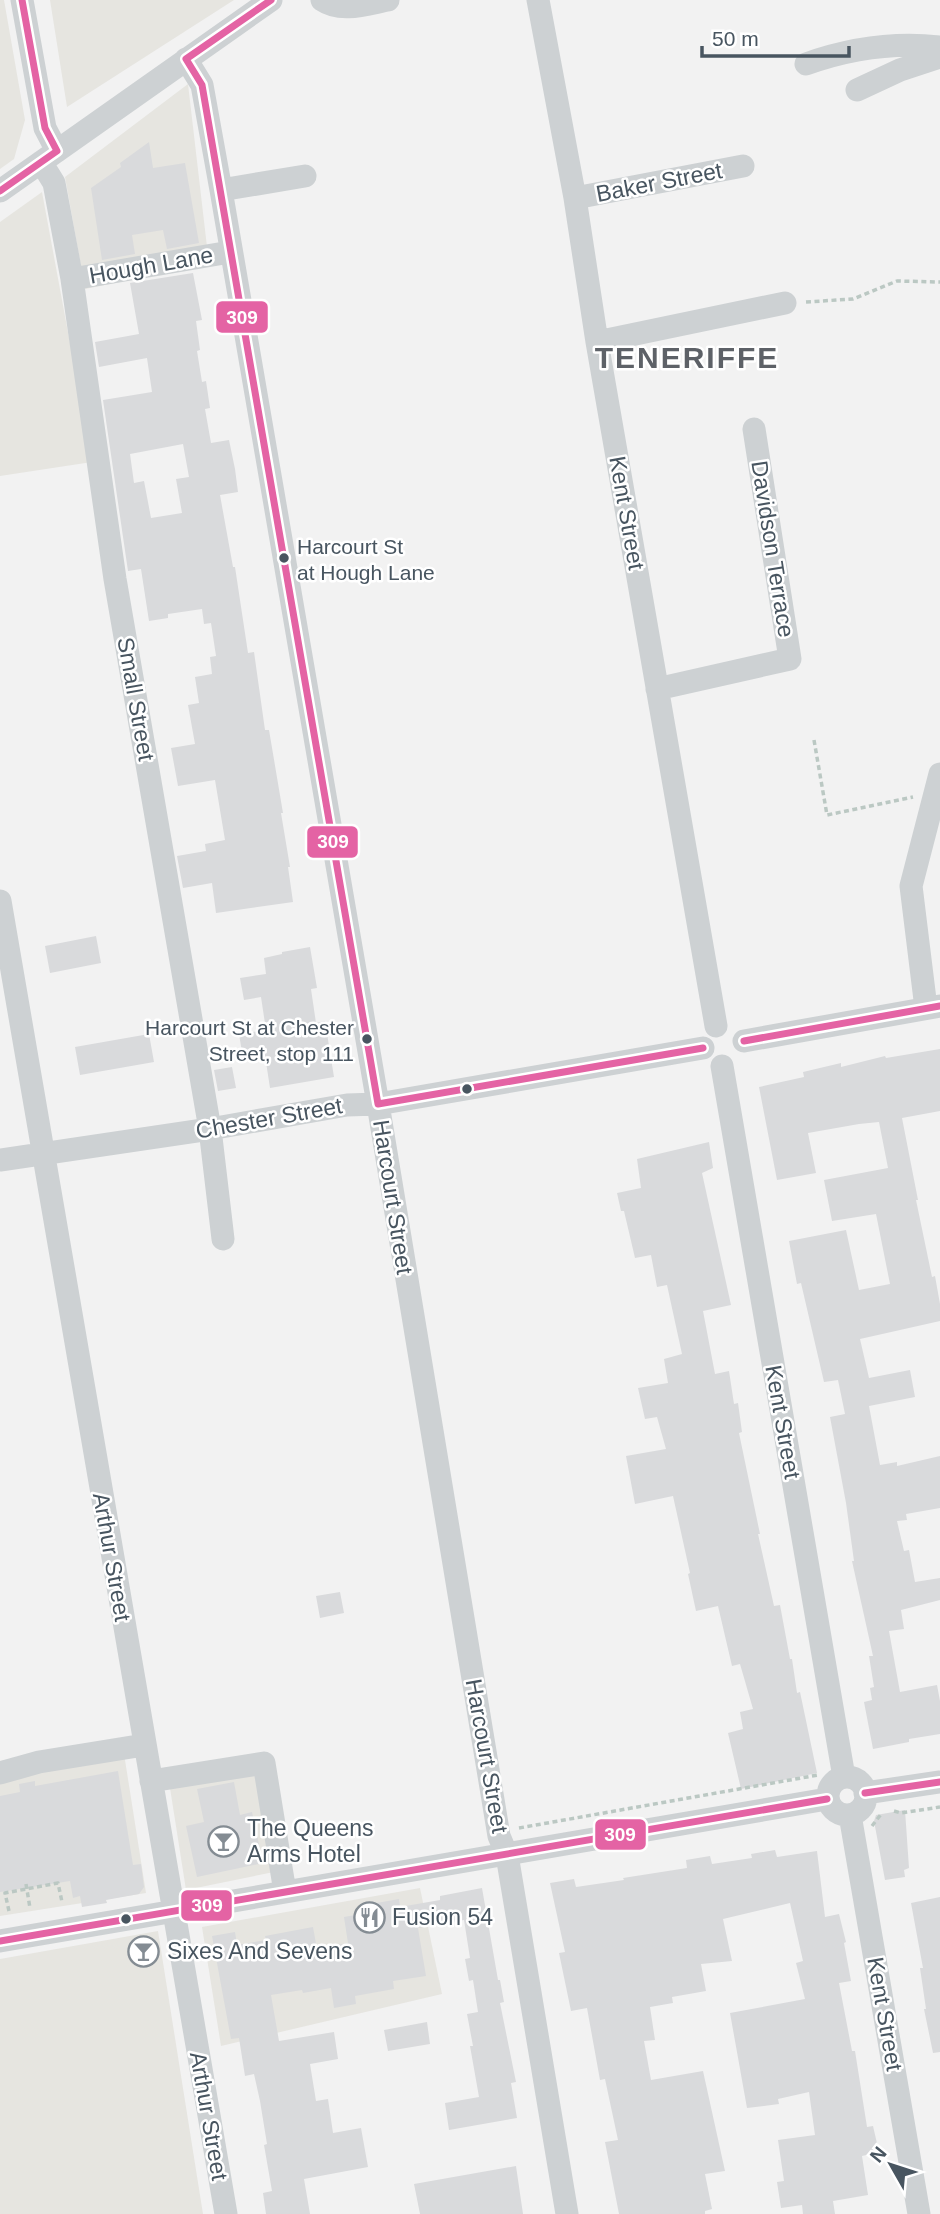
<svg xmlns="http://www.w3.org/2000/svg" width="940" height="2214" font-family="Helvetica,sans-serif">
  <rect width="100%" height="100%" fill="#f2f2f2"/>
  <!-- commercial -->
  <path fill="#e6e5e0" d="M0 0H4L25 120 14 159 0 169Z
    M50 0H234L67 107Z
    M188 84 209 264 85 289 65 177Z
    M42 192 92 462 0 476V222Z
    M122 1741 146 1893 0 1916V1761Z
    M259 1773 274 1872 186 1890 170 1788Z
    M420 1888 442 1994 221 2046 202 1927Z
    M158 1931 203 2214H0V1959Z"/>
  <!-- building -->
  <path fill="#d9dadc" fill-rule="evenodd" d="M149 142 153 168 185 163 199 243 167 249 163 230 132 235 135 254 102 260 91 188 121 167 120 163Z
    M193 273 202 320 196 321 200 350 197 351 202 382 206 381 210 408 205 409 211 443 229 440 235 469 238 492 220 495 233 567H235L248 653 254 652 265 730H269L283 813H281L290 867H288L293 902 216 913 212 883 183 888 177 856 206 851 205 844 225 840 215 780 178 786 171 748 195 744 188 705 199 703 195 677 212 674 210 657 216 656 211 623 204 624 202 609 168 614V618L149 621 141 569 128 571 103 400 152 392 147 358 99 367 95 342 139 334 130 283ZM183 444 189 477 176 479 182 513 151 518 144 481 134 483 130 454Z
    M96 936 101 963 50 973 45 946Z
    M310 947 317 988 311 989 316 1023 325 1021 334 1077 270 1088 264 1049 242 1052 239 1034 266 1030 261 997 244 1000 240 978 266 974 264 958 282 954V952Z
    M149 1034 154 1062 80 1075 75 1047Z
    M940 1049V1111L902 1118 918 1200H916L932 1277 935 1276 940 1304V1321L860 1339 869 1378 910 1370 915 1397 869 1406 880 1465 897 1462V1466L940 1456V1508L906 1514 907 1520 897 1521 904 1551 909 1550 915 1582 940 1578V1600L901 1610 904 1629 889 1631 900 1692 937 1685 940 1701V1734L909 1739V1742L873 1749 864 1702 872 1700 870 1688 874 1687 869 1656H873L852 1561H854L846 1503 830 1417 845 1414 838 1380 824 1382 801 1283 797 1284 789 1241 846 1230 859 1290 890 1284 876 1214 832 1221 824 1180 888 1168 879 1122 859 1124 808 1133 816 1173 777 1180 759 1087 804 1077 803 1072 841 1063V1067L885 1056 886 1058Z
    M232 1067 236 1088 218 1091 214 1070Z
    M709 1142 713 1168 702 1173 731 1305 703 1311 715 1374 729 1371 734 1404 738 1403 742 1432 739 1433 760 1534H758L774 1606 780 1605 790 1659H792L797 1693 800 1692 817 1773 741 1789 728 1733 743 1729 740 1712 753 1709 740 1664 732 1666 718 1606 696 1611 688 1574 690 1573 673 1496 635 1504 626 1456 666 1449 657 1417 645 1419 638 1388 668 1383 664 1359 682 1354 667 1285 657 1287 651 1255 635 1258 624 1211H621L617 1193 641 1188 637 1159Z
    M340 1592 344 1613 320 1618 316 1596Z
    M118 1771 133 1865 141 1864 144 1887 139 1894 106 1900 107 1903 82 1907 80 1896 73 1898 70 1881 0 1892V1796L20 1792 19 1784 35 1781V1786Z
    M234 1782 240 1815 252 1812 263 1863 197 1877 186 1826 204 1822 197 1789Z
    M905 1810 909 1868 904 1870 905 1877 885 1880 874 1821 876 1815Z
    M775 1850 777 1857 817 1851 825 1917 839 1914 846 1942 844 1943 851 1981 839 1983 852 2051H855L867 2127 873 2126 879 2152 862 2156 868 2195 833 2201 835 2214H803L802 2205 781 2208 777 2182 784 2181 778 2140 815 2135 809 2092 778 2099 779 2104 747 2108 730 2013 805 1999 796 1963 803 1961 790 1903 723 1919 732 1961 701 1964 706 1991 672 1997 673 2003 650 2007 655 2040 644 2041 651 2080 703 2071 725 2171 705 2174 712 2209 705 2211V2214H619L605 2142 618 2140 605 2079 600 2080 587 2008 571 2011 559 1953 565 1952 550 1883 574 1879 576 1887 624 1880 623 1878 687 1868 686 1860 710 1856 712 1864 752 1858 751 1854Z
    M482 1888 498 1980H500L504 2002 500 2003 516 2082 511 2083 517 2118 449 2130 445 2103 479 2097 470 2046H473L467 2014 478 2012 473 1980 469 1981 465 1959 470 1958 464 1920 418 1928 426 1976 393 1981 394 1989 355 1996 356 2004 334 2008 331 1988 303 1993 302 1990 271 1995 279 2041 334 2032 338 2059 310 2064 316 2101 328 2099 333 2133 361 2128 368 2167 304 2179 310 2214H266L263 2193 272 2191 264 2145 267 2144 260 2101 254 2074 245 2076 239 2038 231 2039 212 1936 235 1932 237 1945 266 1940 265 1936 313 1927 317 1949 348 1943 344 1917 372 1912 371 1904 399 1899 400 1907 440 1900V1896Z
    M940 1897V2052L933 2053 924 2009H926L920 1968H923L911 1903Z
    M427 2022 430 2044 388 2051 384 2030Z
    M516 2166 523 2214H420L414 2184Z"/>
  <g fill="none" stroke-linecap="round" stroke-linejoin="round">
    <!-- path -->
    <path stroke="#bbc8c3" stroke-width="3.5" stroke-dasharray="5 3.5" stroke-linecap="butt" d="M806 302 853 299 897 281 940 282
      M814 740 827 815 913 797
      M894 1811 901 1813 940 1807
      M872 1826 882 1813
      M519 1828 818 1775
      M26 1884 30 1908
      M9 1911 5 1893 58 1883 62 1902"/>
    <!-- minor -->
    <path stroke="#cdd1d3" stroke-width="23" d="M22 0 45 128 57 151
      M322 0C341 13 367 4 388 0
      M538 0 575 198 597 342 716 1026
      M186 59 202 85 221 190 378 1104 499 1836 507 1855 567 2214
      M806 64C848 49 895 42 940 47
      M857 90 900 70 940 57
      M41 162 54 183 72 279 115 579 210 1129 223 1239
      M221 190 305 176
      M0 191 271 0
      M575 198 743 166
      M72 279 230 252
      M597 342 785 303
      M657 689 790 659 754 429
      M0 901 226 2214
      M926 1008 911 886 940 774
      M744 1041 940 1006
      M722 1066 844 1777
      M0 1160 210 1129 347 1105 378 1104 703 1048
      M0 1773 39 1762 144 1745
      M828 1796a19 19 0 1 1 38 0a19 19 0 1 1-38 0Z
      M151 1781 264 1763 285 1892
      M865 1793 940 1782
      M850 1815 919 2214
      M0 1941 827 1799"/>
    <defs>
      <path id="bus-1" d="M186 59 202 85 378 1104
        M186 59 271 0
        M0 191 57 151 45 128 22 0
        M744 1041 940 1006
        M378 1104 703 1048
        M865 1793 940 1782
        M0 1941 827 1799"/>
    </defs>
    <!-- bus-1 casing -->
    <use href="#bus-1" stroke="#fff" stroke-width="12"/>
    <!-- bus-1 -->
    <use href="#bus-1" stroke="#e463a4" stroke-width="7"/>
  </g>
  <!-- icons -->
  <defs>
    <symbol id="bar-ring" viewBox="-11 -11 22 22"><circle r="9.5" fill="#fff" stroke="#848c93" stroke-width="1.5"/><path d="M-6-5H6L.8 .8V4.5H3.5V6h-7V4.5H-.8V.8Z" fill="#848c93"/></symbol>
    <symbol id="restaurant-ring" viewBox="-11 -11 22 22"><circle r="9.5" fill="#fff" stroke="#848c93" stroke-width="1.5"/><path d="M-5-6h1v4h1v-4h1v4h1v-4h1v5L-1.5 .5V6h-2V.5L-5-1ZM5-6V6H3V1.5H1.5Q1.5-4 5-6Z" fill="#848c93"/></symbol>
  </defs>
  <g fill-rule="evenodd">
    <use href="#bar-ring" x="206" y="1824" width="35" height="35"/>
    <use href="#restaurant-ring" x="352" y="1900" width="35" height="35"/>
    <use href="#bar-ring" x="126" y="1934" width="35" height="35"/>
  </g>
  <!-- markers -->
  <g fill="#485560" stroke="#fff" stroke-width="2.5">
    <circle cx="284" cy="558" r="6"/>
    <circle cx="367" cy="1039" r="6"/>
    <circle cx="467" cy="1089" r="6"/>
    <circle cx="126" cy="1919" r="6"/>
  </g>
  <g text-anchor="middle" dominant-baseline="central" stroke-width="5" stroke-linejoin="round" paint-order="stroke">
    <!-- bus labels -->
    <g font-size="21" fill="#485560" stroke="#fff" text-anchor="start">
      <text x="297" y="546">Harcourt St<tspan x="297" dy="26">at Hough Lane</tspan></text>
      <text x="354" y="1027" text-anchor="end">Harcourt St at Chester<tspan x="354" dy="26">Street, stop 111</tspan></text>
    </g>
    <!-- street labels -->
    <g font-size="23" fill="#485560" stroke="#fff">
      <text transform="translate(659 182) rotate(-11)">Baker Street</text>
      <text transform="translate(151 265) rotate(-10)">Hough Lane</text>
      <text transform="translate(627 513) rotate(80)">Kent Street</text>
      <text transform="translate(773 549) rotate(81)">Davidson Terrace</text>
      <text transform="translate(136 699) rotate(80)">Small Street</text>
      <text transform="translate(269 1118) rotate(-10)">Chester Street</text>
      <text transform="translate(393 1197) rotate(81)">Harcourt Street</text>
      <text transform="translate(783 1422) rotate(80)">Kent Street</text>
      <text transform="translate(112 1557) rotate(80)">Arthur Street</text>
      <text transform="translate(487 1756) rotate(80)">Harcourt Street</text>
      <text transform="translate(885 2014) rotate(80)">Kent Street</text>
      <text transform="translate(209 2116) rotate(80)">Arthur Street</text>
    </g>
    <!-- poi labels -->
    <g font-size="23" fill="#485560" stroke="#fff" text-anchor="start">
      <text x="247" y="1828">The Queens<tspan x="247" dy="26">Arms Hotel</tspan></text>
      <text x="392" y="1917">Fusion 54</text>
      <text x="167" y="1951">Sixes And Sevens</text>
    </g>
    <!-- district labels -->
    <g font-size="30" font-weight="bold" letter-spacing="2" fill="#5d6167" stroke="#fff">
      <text x="687" y="357">TENERIFFE</text>
    </g>
  </g>
  <g stroke="#fff" stroke-width="2.5">
    <rect x="215" y="300" width="54" height="34" rx="7" fill="#e463a4"/>
    <rect x="306" y="825" width="53" height="34" rx="7" fill="#e463a4"/>
    <rect x="594" y="1818" width="53" height="33" rx="7" fill="#e463a4"/>
    <rect x="180" y="1889" width="53" height="33" rx="7" fill="#e463a4"/>
  </g>
  <g font-size="19" text-anchor="middle" font-weight="bold" fill="#fff">
    <text x="242" y="324">309</text>
    <text x="333" y="848">309</text>
    <text x="620" y="1841">309</text>
    <text x="207" y="1912">309</text>
  </g>
  <!-- north arrow -->
  <g transform="translate(891 2165) rotate(309)" stroke="#ffffff" stroke-width="5" paint-order="stroke">
  <path d="M0-5L12 26L0 18L-12 26Z" fill="#485560"/>
  <text y="-10" font-size="19" font-weight="bold" text-anchor="middle" fill="#485560">N</text>
  </g>
  <!-- scale -->
  <path d="M702 46v10h147v-10" fill="none" stroke="#485560" stroke-width="3.5"/>
  <text x="712" y="46" font-size="21" fill="#485560" stroke="#ffffff" stroke-width="5" paint-order="stroke">50 m</text>
</svg>
